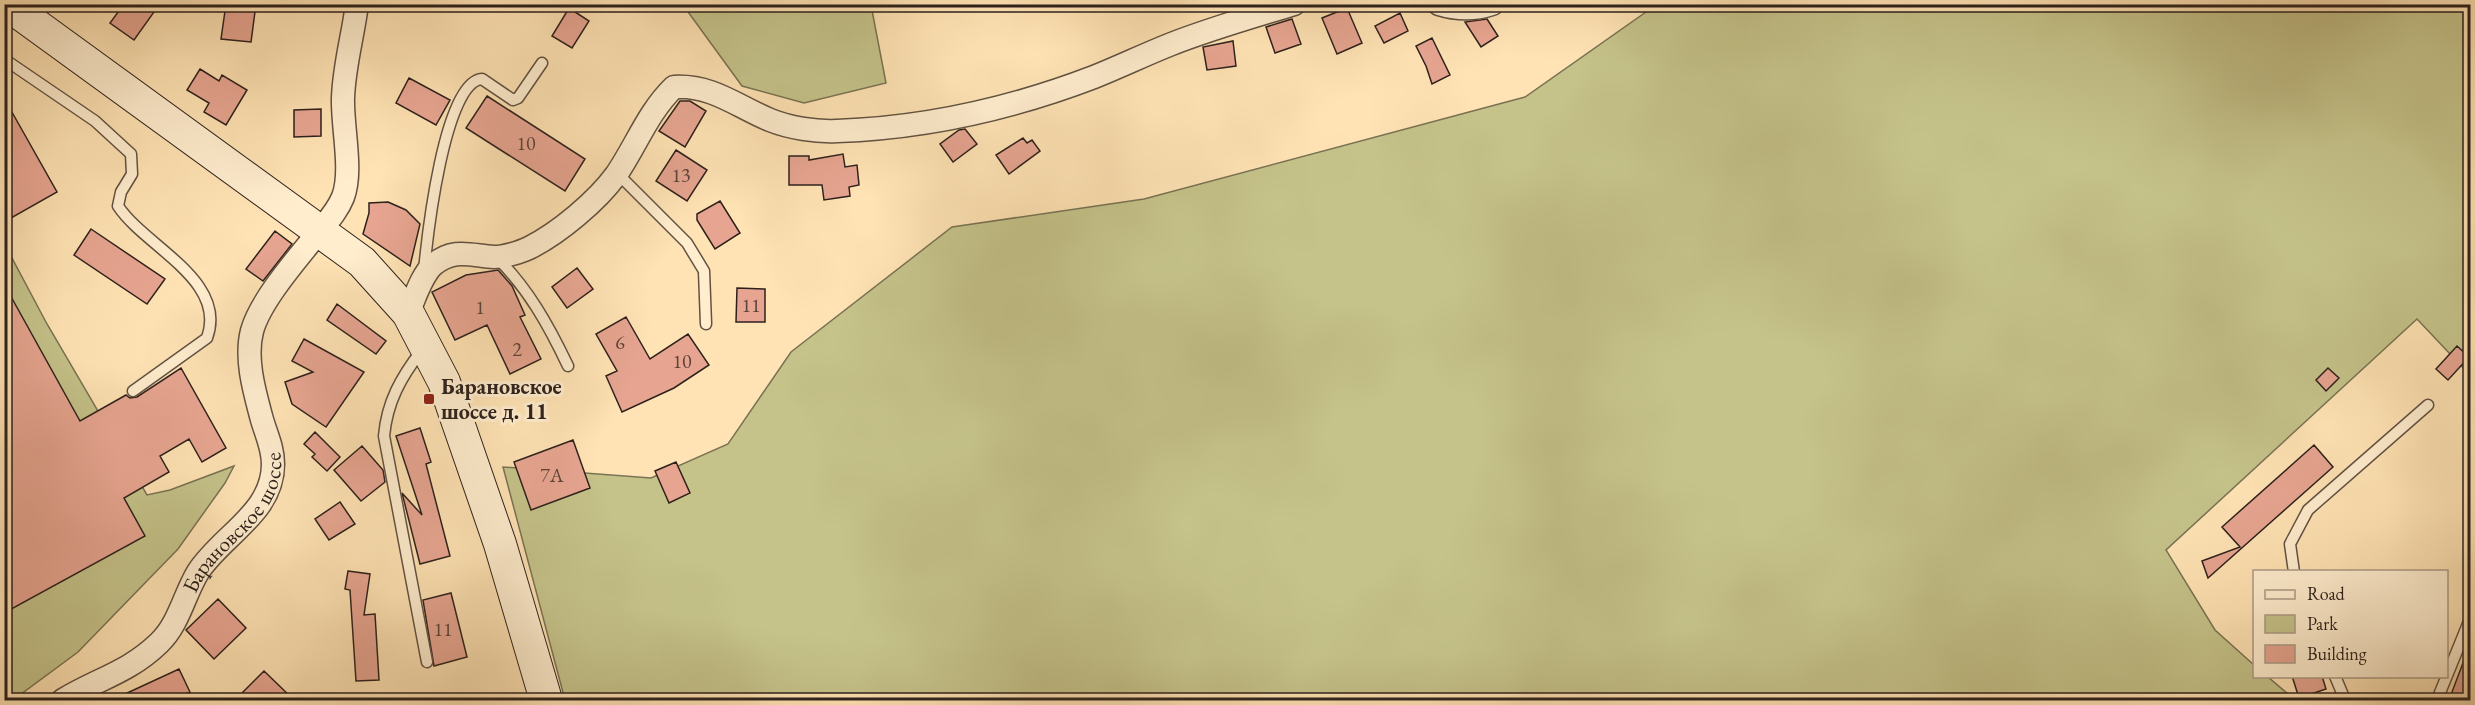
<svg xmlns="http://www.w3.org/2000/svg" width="2475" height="705" font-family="'EB Garamond',serif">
  <rect width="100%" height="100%" fill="#ffe3b4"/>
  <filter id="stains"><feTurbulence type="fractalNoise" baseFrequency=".00333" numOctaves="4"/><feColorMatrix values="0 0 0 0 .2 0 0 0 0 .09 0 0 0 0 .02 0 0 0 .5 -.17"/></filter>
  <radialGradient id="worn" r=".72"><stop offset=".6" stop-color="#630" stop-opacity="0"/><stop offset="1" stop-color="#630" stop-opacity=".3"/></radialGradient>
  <!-- green -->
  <path fill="#c5c38a" stroke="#797253" stroke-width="1.5" d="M683 5H871L886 83 804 103 742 86Z
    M1656 5H2470V375L2417 319 2166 550 2215 630 2254 665V676L2268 677 2295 700H565L503 467 651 478 728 444 791 352 952 227 1144 199 1525 97Z
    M4 243 47 324 147 495 170 490 234 466 225 483 178 549 78 652 13 700H4Z"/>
  <!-- building -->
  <path fill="#e7a591" stroke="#2d211c" stroke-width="1.5" d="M124 4H144L154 12 134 40 110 23Z
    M226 4H256L251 42 221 39Z
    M569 8 589 21 572 48 552 36Z
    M1347 8 1362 43 1337 54 1322 18Z
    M1400 13 1408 31 1384 43 1375 26Z
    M1292 19 1301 44 1275 53 1266 27Z
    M1487 19 1498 36 1481 47 1465 22Z
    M1432 38 1450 75 1432 84 1426 66 1416 46Z
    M1233 41 1236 66 1207 70 1203 47Z
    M200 69 219 81 222 75 247 90 226 125 204 112 209 103 187 90Z
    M409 78 450 100 436 125 396 103Z
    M487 96 585 159 565 191 466 128Z
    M4 98 57 192 4 222Z
    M680 101H690L706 111 685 147 659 131Z
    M321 109V136L294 137V110Z
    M965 129 977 144 953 162 940 144 959 130Z
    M1023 138 1027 143 1032 140 1040 151 1009 174 996 155Z
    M676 150 707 170 687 201 656 181Z
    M843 154 845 167 857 165 859 185 849 187 850 196 824 200 822 185H789V156H809V160Z
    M720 201 740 233 715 249 697 220V214Z
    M388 202 406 210 420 224 410 266 363 234 369 213V203Z
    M91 229 165 279 147 304 74 255Z
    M275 231 292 244 263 281 246 269Z
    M577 268 593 289 567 308 552 287Z
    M498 270 512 286 525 315 520 317 541 359 510 374 487 325 455 340 432 292 466 275Z
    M4 284 80 421 126 395 130 398 137 397 181 368 226 448 202 462 189 439 160 456 169 472 124 498 145 536 4 613Z
    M737 288 765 289V322H736Z
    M337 304 386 341 376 354 327 320Z
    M626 317 650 359 688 334 709 365 674 388 622 412 606 376 617 371 596 334Z
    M304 339 364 372 326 427 292 404 285 382 313 372 292 361Z
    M2457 346 2469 357 2448 380 2436 369Z
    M2328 368 2339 378 2326 391 2316 380Z
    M420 428 431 462 426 464 450 556 420 564 402 493 422 515 396 436Z
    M315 432 340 457 327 471 312 457 315 454 304 444Z
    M573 440 590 488 531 510 514 462Z
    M2314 445 2333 467 2208 578 2202 561 2240 547 2222 527Z
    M362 446 383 470 385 482 361 501 334 470Z
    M676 462 690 493 669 503 655 471Z
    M340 502 355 524 329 540 315 519Z
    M348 571 370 574 364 615 375 614 379 680 356 681 350 590 345 589Z
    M451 593 467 657 434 666 423 600Z
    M218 599 246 628 214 659 186 630Z
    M2469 647 2470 700H2449Z
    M179 669 190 692 171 700H112Z
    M264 671 294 700H235Z
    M2292 676H2322L2326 689 2299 698Z"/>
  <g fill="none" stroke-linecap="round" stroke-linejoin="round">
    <defs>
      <path id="lane" d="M4 59 95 121 131 154 132 174 121 192 118 206C145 247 228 280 207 338L133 391
        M617 173 687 243 704 271 706 324
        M496 257C528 288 549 326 568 366
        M424 271C427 239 444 81 482 79L513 100 518 98 542 63
        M422 350C401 377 387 402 384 436L427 662
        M2294 572 2290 544 2308 510 2428 405
        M2335 676 2345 700
        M2437 700 2470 619"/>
      <g id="street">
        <path d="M1439 4C1458 10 1474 10 1492 4"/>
        <path d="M408 313C415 298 421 276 433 265 454 247 472 256 494 257 504 257 521 252 529 248 559 233 597 201 616 175 636 146 648 112 674 87 713 85 736 106 770 120 790 128 816 132 837 131 924 128 1013 108 1094 77 1119 67 1144 55 1169 45 1209 29 1252 17 1294 4"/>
        <path id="s1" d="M63 700C97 679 128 673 159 643 179 624 184 595 198 572 222 535 273 513 273 464 273 446 265 432 261 416 254 390 245 358 252 331 260 301 297 259 317 234 327 222 337 212 343 197 353 171 342 127 343 98 344 66 353 36 357 4"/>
      </g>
      <path id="secondary" d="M7 4 362 262 408 313 444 382 500 544 546 700"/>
    </defs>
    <!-- lane casing -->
    <use href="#lane" stroke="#625242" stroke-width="13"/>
    <!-- street casing -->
    <use href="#street" stroke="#625242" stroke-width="25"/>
    <!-- secondary casing -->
    <use href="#secondary" stroke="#2d211c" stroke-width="34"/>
    <!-- lane -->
    <use href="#lane" stroke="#ffedce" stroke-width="10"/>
    <!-- street -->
    <use href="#street" stroke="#ffedce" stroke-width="22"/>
    <!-- secondary -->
    <use href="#secondary" stroke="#ffedce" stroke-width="32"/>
  </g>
  <!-- markers -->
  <rect fill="#8f2418" stroke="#ffedce" stroke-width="2" x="423" y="393" width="12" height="12" rx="3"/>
  <g text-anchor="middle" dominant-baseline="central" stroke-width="6" stroke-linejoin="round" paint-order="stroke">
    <!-- number labels -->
    <g font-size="20" fill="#5c4239">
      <text x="526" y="143">10</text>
      <text x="681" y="175">13</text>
      <text x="751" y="305">11</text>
      <text x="480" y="307">1</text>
      <text x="620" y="342">6</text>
      <text x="517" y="349">2</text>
      <text x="682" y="361">10</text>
      <text x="552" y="475">7А</text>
      <text x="443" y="629">11</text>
    </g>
    <!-- poi labels -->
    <g font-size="22" font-weight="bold" fill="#2d211c" stroke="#ffedce" text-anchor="start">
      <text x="441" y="386">Барановское<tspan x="441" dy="25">шоссе д. 11</tspan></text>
    </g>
    <!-- street labels -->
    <g font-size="22" fill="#2d211c" stroke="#ffedce">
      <text stroke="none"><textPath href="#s1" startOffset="256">Барановское шоссе</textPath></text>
    </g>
  </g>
  <!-- margin -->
  <rect width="2475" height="705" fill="none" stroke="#ffe3b4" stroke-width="24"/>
  <rect x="6" y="6" width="2463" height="693" fill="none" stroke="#2d211c" stroke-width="3"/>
  <rect x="12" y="12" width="2451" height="681" fill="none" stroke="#2d211c" stroke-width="1.5"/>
  <!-- legend -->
  <rect x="2253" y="570" width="195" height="108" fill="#ffedce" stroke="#ab9b87" stroke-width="1.5"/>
  <rect x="2265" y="590" width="30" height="9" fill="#ffedce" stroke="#ab9b87" stroke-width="1.5"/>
  <text x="2307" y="600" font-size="18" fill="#2d211c">Road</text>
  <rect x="2265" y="615" width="30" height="18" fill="#c5c38a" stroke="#ab9b87" stroke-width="1.5"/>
  <text x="2307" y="630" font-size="18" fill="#2d211c">Park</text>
  <rect x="2265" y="645" width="30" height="18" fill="#e7a591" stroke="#ab9b87" stroke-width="1.5"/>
  <text x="2307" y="660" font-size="18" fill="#2d211c">Building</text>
  <rect width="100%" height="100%" filter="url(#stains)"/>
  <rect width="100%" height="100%" fill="url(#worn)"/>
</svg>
